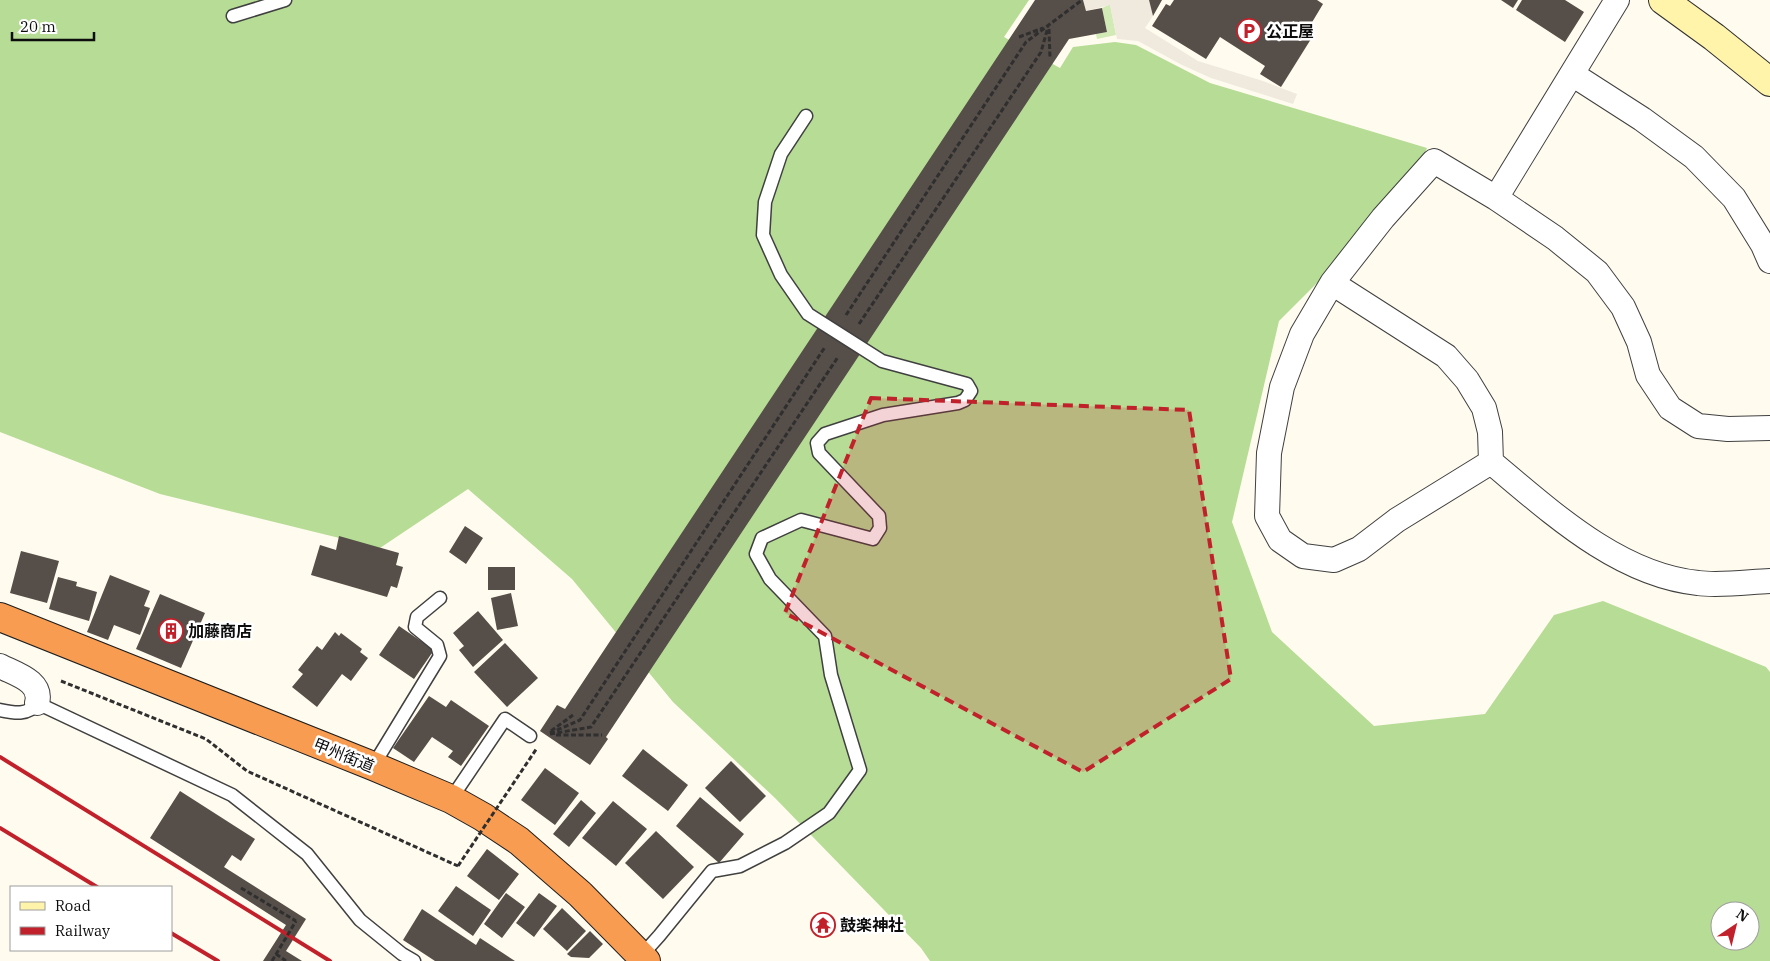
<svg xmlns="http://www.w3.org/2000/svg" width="1770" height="961" font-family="'IBM Plex Serif','Noto Sans JP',serif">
  <rect width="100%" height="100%" fill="#fffbee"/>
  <!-- green -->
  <path fill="#d2eab6" d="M1110 4 1116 35 1097 39 1096 34 1107 32 1102 8Z"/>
  <!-- forest -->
  <path fill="#b6dc95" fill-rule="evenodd" d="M0 0H1029L1004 37 1060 68 1073 47 1115 42 1136 45 1210 83 1427 148 1417 171 1374 212 1317 283 1279 321 1232 522 1272 632 1374 726 1485 714 1554 615 1603 601 1766 667 1770 672V961H930L921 948 775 798 673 702 572 579 468 489 380 548 160 494 0 432ZM1720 911H1750V941H1720Z"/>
  <!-- plaza -->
  <path fill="#efeadd" d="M1083 0H1149L1153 16 1145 28 1198 61 1263 81 1297 94 1293 104 1211 78 1182 65 1138 41 1117 39 1110 5 1086 11Z"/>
  <!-- building -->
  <path fill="#564e49" d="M1035 0H1083L1086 11 1102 8 1107 32 1069 39 606 737 608 739 590 765 540 731 557 705 565 709Z
    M1149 0H1162L1153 16Z
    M1174 0H1317L1323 4 1308 29 1293 21 1290 26 1311 39 1281 87 1260 74 1265 66 1220 37 1206 59 1152 26 1166 4 1170 6Z
    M1501 0H1518L1513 8Z
    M1522 0H1565L1584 12 1565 42 1516 10Z
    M465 526 483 538 466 564 449 552Z
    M339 536 399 553 396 565 403 567 397 588 391 586 387 597 311 575 320 545 336 550Z
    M21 551 59 561 47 603 10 593Z
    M488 567H515V590H488Z
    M110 575 150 591 144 606 150 608 140 635 114 625 108 640 87 632Z
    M58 577 77 582 76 586 97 592 89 621 49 609Z
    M511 593 518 626 497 630 491 598Z
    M160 594 205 613 181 668 136 649Z
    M478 611 503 640 473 667 459 650 464 646 453 633Z
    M399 626 434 650 414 679 379 655Z
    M335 632 339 636 341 633 362 649 360 652 368 658 351 681 342 674 317 707 292 687 303 674 298 670 317 646 322 650Z
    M505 643 538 678 507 707 474 672Z
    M429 696 446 707 451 700 489 726 461 766 448 757 453 751 432 737 414 762 393 748Z
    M643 749 688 785 668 811 622 776Z
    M731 761 766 796 740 822 705 788Z
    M545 768 579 793 555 825 521 800Z
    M180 791 255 839 241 861 232 855 224 867 306 919 286 951 302 961H263L286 925 150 838Z
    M700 797 744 834 719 863 676 826Z
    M581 800 596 813 569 847 553 834Z
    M613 801 647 829 616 866 582 838Z
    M656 831 694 867 663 899 625 863Z
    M487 849 519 874 499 900 467 876Z
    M456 886 491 910 473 936 438 911Z
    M506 893 525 907 502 938 484 924Z
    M539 893 557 906 534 937 516 923Z
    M562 908 586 931 567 951 543 929Z
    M422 909 476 945 480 938 515 961H435L403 940Z
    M590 931 603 944 589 958 571 957 567 954Z"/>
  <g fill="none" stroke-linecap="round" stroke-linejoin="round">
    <defs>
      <path id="lane" d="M233 16 285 0
        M0 710C14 713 28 716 37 703L232 795 307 854 360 920 402 954 414 961
        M373 766 440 656 437 645 415 627 417 617 440 598
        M451 799 505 719 530 736
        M641 956 659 936 712 871 740 866 785 843 829 813 860 770 831 675 825 636 770 579 756 554 762 538 801 520 873 539 880 528 879 516 819 453 817 443 825 434 883 415 958 403 965 400 971 391 967 384 882 361 808 314 781 275 763 235 765 202 781 154 806 116"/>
      <path id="street" d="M1572 74 1642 119 1694 157 1734 198 1763 245 1770 261
        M1496 198 1617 0
        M1332 283 1446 356 1467 380 1484 408 1490 432 1491 462C1550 511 1618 575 1698 583 1719 586 1748 582 1770 581
        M1491 462 1397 520 1359 549 1334 560 1303 556 1280 540 1267 516 1269 453 1282 387 1302 334 1332 283 1383 218 1434 161 1496 198 1555 238 1597 272 1623 307 1639 342 1648 375 1670 408 1698 426 1728 429 1770 428
        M0 666C15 674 43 681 37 703"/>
      <path id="secondary" d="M1663 0 1714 37 1770 82"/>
      <path id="highway" d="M0 617 373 766 451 799 483 817 519 841 580 894 646 961"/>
    </defs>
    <!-- lane casing -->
    <use href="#lane" stroke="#404040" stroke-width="15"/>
    <!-- street casing -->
    <use href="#street" stroke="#404040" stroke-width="26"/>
    <!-- secondary casing -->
    <use href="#secondary" stroke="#2f2f2f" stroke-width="30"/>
    <!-- highway casing -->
    <use href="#highway" stroke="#1e1e1e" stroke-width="30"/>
    <!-- path -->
    <path stroke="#2f2f2f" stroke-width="3" stroke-dasharray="5 2.5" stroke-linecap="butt" d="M1049 29 1050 58
      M1019 37 1043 28
      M846 315 1026 42 1082 0
      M859 324 1041 52 1048 27
      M61 681 206 739 247 771 458 866
      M551 731 573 715
      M550 733 580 720 825 347
      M550 734 591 727 838 357
      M556 735H602
      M241 888 296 921
      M276 954 286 961"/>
    <!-- lane -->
    <use href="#lane" stroke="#fff" stroke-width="12"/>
    <!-- street -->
    <use href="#street" stroke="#fff" stroke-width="24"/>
    <!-- secondary -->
    <use href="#secondary" stroke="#fff4a9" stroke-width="28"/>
    <!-- highway -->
    <use href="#highway" stroke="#f89c52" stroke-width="28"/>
    <!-- rail -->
    <path stroke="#c1212b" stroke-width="4" d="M0 757 330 961
      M0 828 97 887
      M171 933 218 961"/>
    <!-- path-bridge -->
    <path stroke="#2f2f2f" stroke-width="3" stroke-dasharray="5 2.5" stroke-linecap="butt" d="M458 866 537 748
      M272 961 296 921"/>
  </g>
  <!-- marked area -->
  <path fill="#c1212b" fill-opacity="0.2" stroke="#c1212b" stroke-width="4" stroke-dasharray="10 6" stroke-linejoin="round" d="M871 398 1189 410 1231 679 1083 772 785 613Z"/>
  <!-- icons -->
  <defs>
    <symbol id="parking-ring" viewBox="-11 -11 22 22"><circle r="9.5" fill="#fff" stroke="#c1212b" stroke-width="1.5"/><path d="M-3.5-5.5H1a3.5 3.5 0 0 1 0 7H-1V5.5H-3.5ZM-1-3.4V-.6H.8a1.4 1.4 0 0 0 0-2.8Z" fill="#c1212b"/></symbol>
    <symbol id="building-ring" viewBox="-11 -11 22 22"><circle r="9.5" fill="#fff" stroke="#c1212b" stroke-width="1.5"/><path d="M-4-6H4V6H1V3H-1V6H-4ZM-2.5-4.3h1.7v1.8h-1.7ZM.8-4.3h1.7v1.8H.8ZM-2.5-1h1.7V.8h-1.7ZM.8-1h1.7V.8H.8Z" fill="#c1212b"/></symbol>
    <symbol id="temple-ring" viewBox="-11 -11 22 22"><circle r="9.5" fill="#fff" stroke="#c1212b" stroke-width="1.5"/><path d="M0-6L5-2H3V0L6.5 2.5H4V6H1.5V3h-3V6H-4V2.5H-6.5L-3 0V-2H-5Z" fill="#c1212b"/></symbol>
  </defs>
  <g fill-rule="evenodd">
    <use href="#parking-ring" x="1235" y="17" width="28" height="28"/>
    <use href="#building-ring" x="157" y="617" width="28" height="28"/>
    <use href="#temple-ring" x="809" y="911" width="28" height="28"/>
  </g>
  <g text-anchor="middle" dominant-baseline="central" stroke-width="5" stroke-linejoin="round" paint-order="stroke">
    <!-- poi labels -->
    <g font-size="16" font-weight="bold" fill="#0d0d0d" stroke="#fff" text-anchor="start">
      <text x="1266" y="31">公正屋</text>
      <text x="188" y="631">加藤商店</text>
      <text x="840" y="925">鼓楽神社</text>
    </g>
    <!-- street labels -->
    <g font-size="16" fill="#0d0d0d" stroke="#fff">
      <text transform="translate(344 755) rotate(22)">甲州街道</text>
    </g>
  </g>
  <!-- legend -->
  <rect x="10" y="886" width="162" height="65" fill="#ffffff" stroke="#9e9e9e"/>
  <rect x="20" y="902" width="25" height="8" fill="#fff4a9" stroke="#9e9e9e"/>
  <text x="55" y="911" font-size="15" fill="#0d0d0d">Road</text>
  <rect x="20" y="927" width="25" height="8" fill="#c1212b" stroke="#9e9e9e"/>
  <text x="55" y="936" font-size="15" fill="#0d0d0d">Railway</text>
  <!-- north arrow -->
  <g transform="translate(1735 926) rotate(35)"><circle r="24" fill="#ffffff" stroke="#9e9e9e"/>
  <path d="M0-4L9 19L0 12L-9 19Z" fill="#c1212b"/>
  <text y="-8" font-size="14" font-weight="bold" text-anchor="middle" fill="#0d0d0d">N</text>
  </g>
  <!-- scale -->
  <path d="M12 32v8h82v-8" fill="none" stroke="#0d0d0d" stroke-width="2.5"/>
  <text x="20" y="32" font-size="15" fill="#0d0d0d" stroke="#ffffff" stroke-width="4" paint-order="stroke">20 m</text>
</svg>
